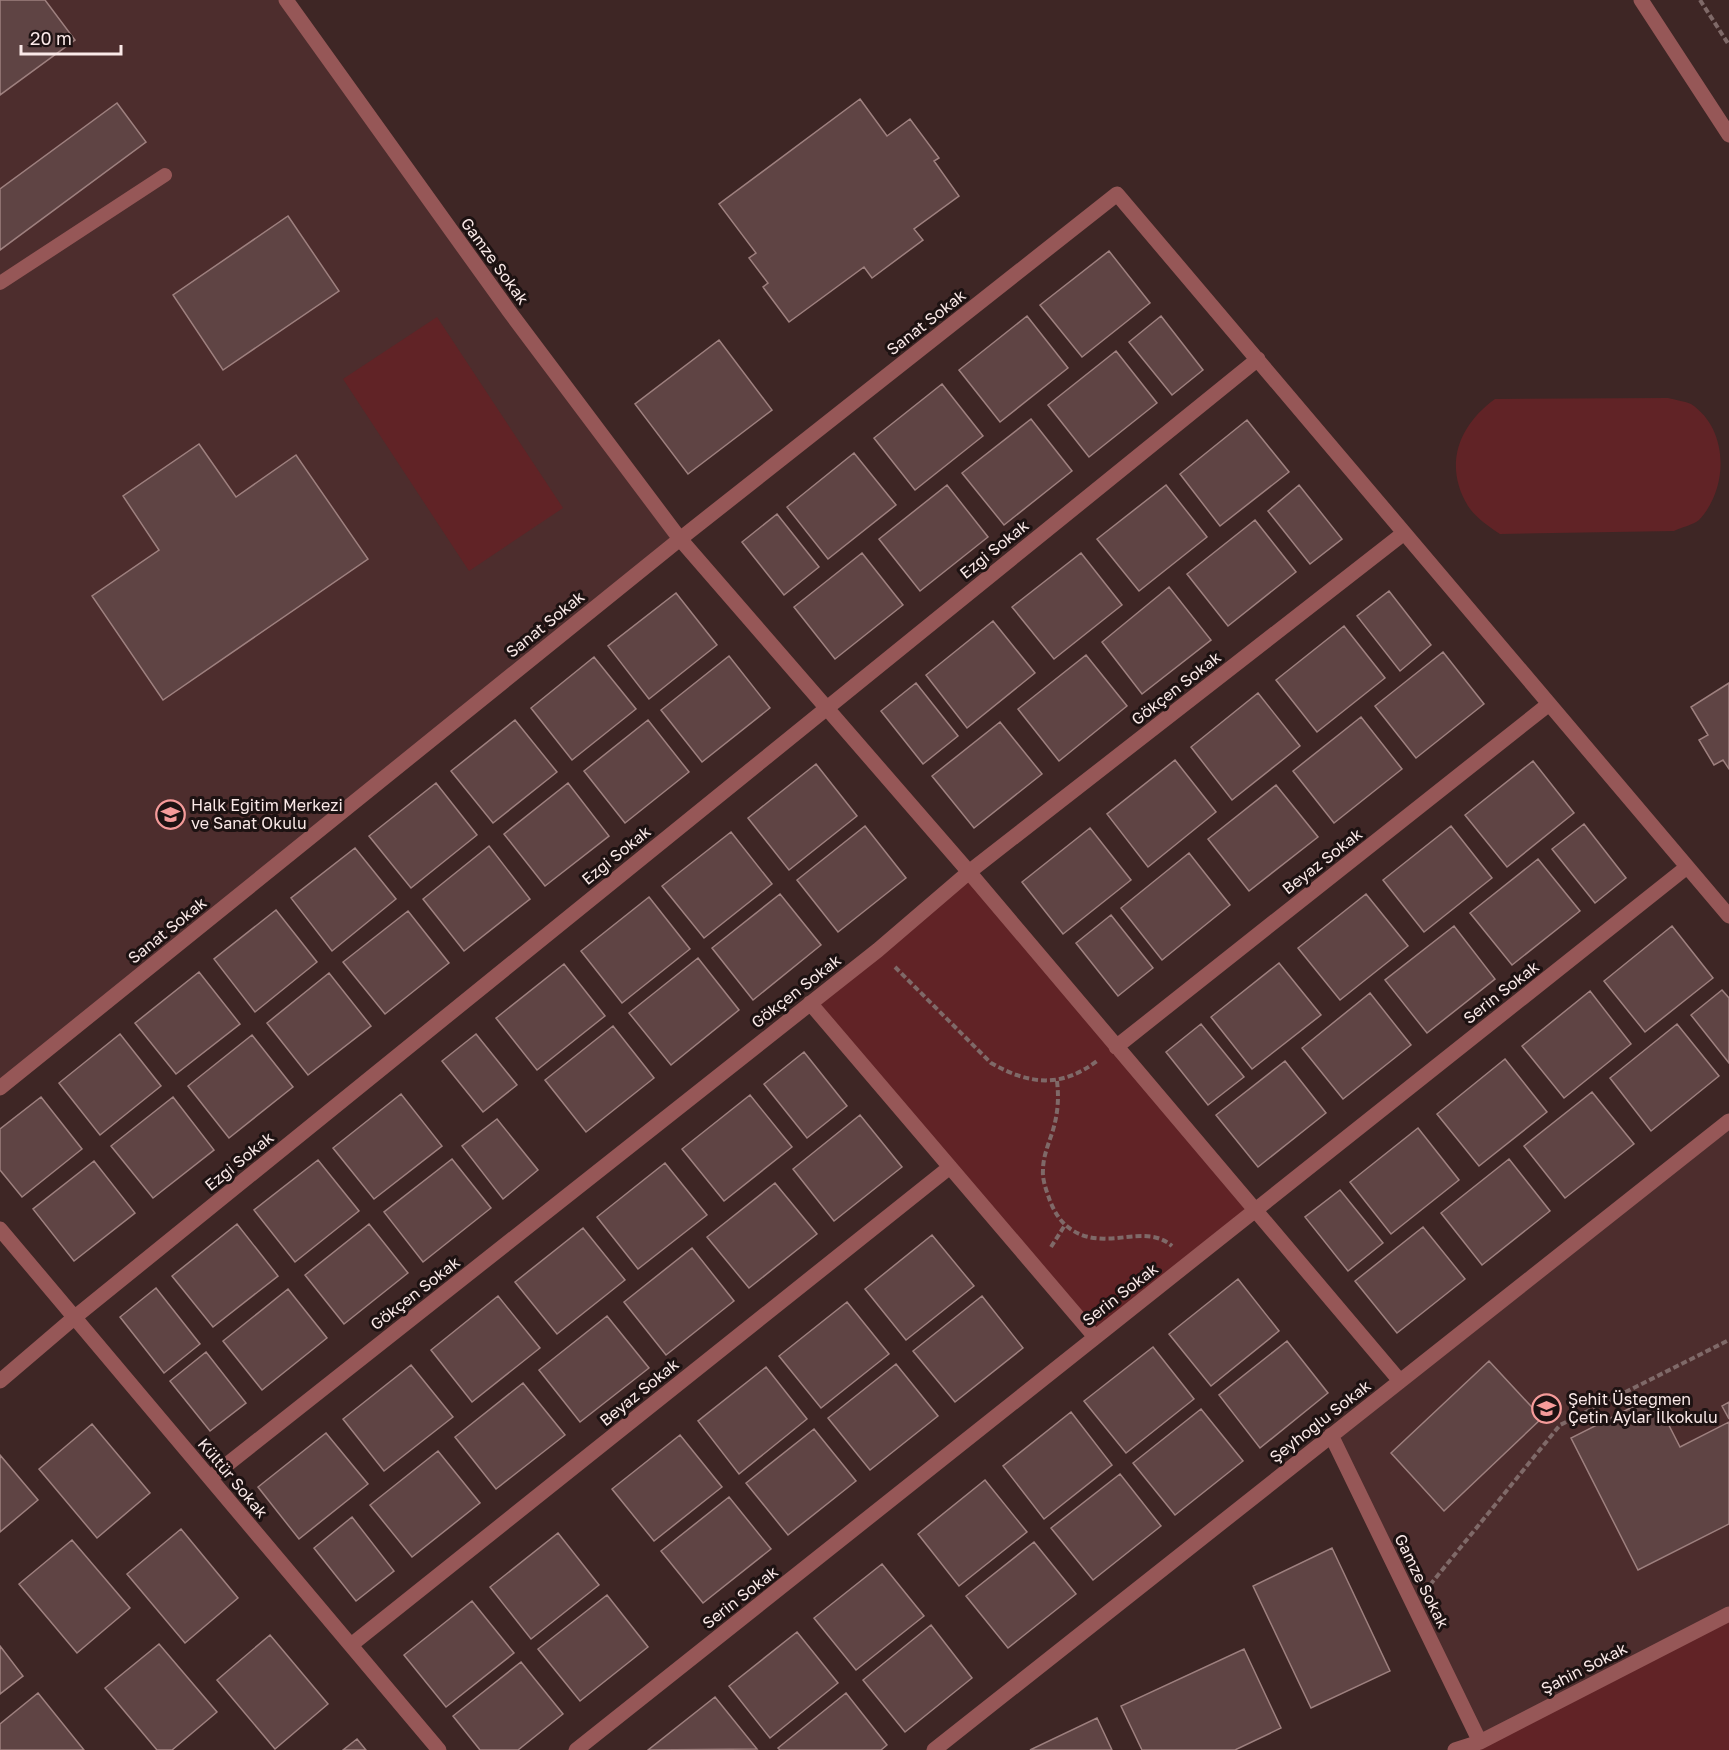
<svg xmlns="http://www.w3.org/2000/svg" width="1729" height="1750" font-family="'Golos Text',sans-serif">
  <rect width="100%" height="100%" fill="#3e2625"/>
  <!-- built -->
  <path fill="#4d2d2d" d="M0 0H286L680 539 0 1088Z
    M1729 1121V1614L1480 1742 1332 1435Z"/>
  <!-- green -->
  <path fill="#612326" d="M437 317 563 508 469 571 343 379Z
    M1668 398C1675 400 1684 401 1691 404 1729 429 1729 488 1699 520 1693 525 1682 527 1674 531L1500 534C1488 526 1476 518 1468 506 1443 465 1459 425 1495 399Z
    M969 872 1255 1210 1095 1337 810 1003Z
    M1729 1614V1750H1455Z"/>
  <!-- building -->
  <path fill="#5f4444" stroke="#9e807f" stroke-width="1.5" d="M0 0H45L75 40 0 95Z
    M860 99 887 136 910 119 939 158 934 161 959 196 914 229 923 240 872 278 864 267 789 322 763 287 768 283 749 258 756 253 719 204Z
    M117 103 146 142 0 250V189Z
    M288 216 339 291 223 370 173 295Z
    M1109 251 1150 303 1082 357 1040 305Z
    M1027 316 1068 368 1000 422 959 370Z
    M1161 316 1203 370 1172 395 1129 342Z
    M719 340 772 410 688 474 635 404Z
    M1116 351 1157 403 1089 457 1048 405Z
    M942 384 983 436 915 490 874 438Z
    M1031 419 1072 471 1004 525 962 473Z
    M1247 420 1289 472 1220 526 1180 474Z
    M199 444 236 497 296 455 368 559 163 700 92 596 159 550 123 496Z
    M854 453 896 505 828 559 787 507Z
    M947 485 988 537 920 591 879 539Z
    M1166 485 1207 537 1139 591 1097 539Z
    M1299 485 1342 539 1310 564 1268 511Z
    M777 514 819 567 784 595 742 542Z
    M1255 520 1296 572 1228 626 1187 574Z
    M862 553 903 605 835 659 794 607Z
    M1081 553 1122 605 1054 659 1012 607Z
    M1169 587 1211 640 1142 694 1102 642Z
    M1389 591 1431 645 1400 671 1357 616Z
    M676 593 717 645 649 699 608 646Z
    M993 621 1035 673 967 728 926 675Z
    M1344 626 1385 678 1317 732 1276 680Z
    M1443 652 1484 704 1416 758 1375 706Z
    M1086 655 1127 706 1059 761 1018 709Z
    M729 656 770 708 702 762 661 710Z
    M594 657 636 709 572 760 531 708Z
    M916 683 958 736 923 764 881 711Z
    M1729 683V769L1723 760 1714 765 1699 740 1708 735 1691 707Z
    M1258 693 1300 746 1232 800 1191 747Z
    M1361 717 1402 769 1334 823 1293 771Z
    M515 720 557 772 493 823 451 771Z
    M648 720 689 772 625 823 584 771Z
    M1000 722 1042 774 974 828 932 776Z
    M1175 760 1216 812 1148 867 1107 814Z
    M1533 761 1574 813 1507 867 1465 815Z
    M816 764 857 816 789 870 748 818Z
    M436 783 477 835 411 888 369 836Z
    M568 783 609 836 545 886 504 834Z
    M1276 785 1318 837 1249 891 1208 839Z
    M1584 824 1626 878 1595 903 1552 849Z
    M865 826 906 878 838 932 797 880Z
    M1451 826 1492 878 1424 932 1383 880Z
    M1090 828 1131 880 1063 934 1022 882Z
    M731 832 772 884 704 938 662 886Z
    M489 846 530 899 464 951 423 899Z
    M355 848 396 899 332 951 291 898Z
    M1189 853 1230 905 1162 960 1121 908Z
    M1538 859 1580 911 1512 965 1470 913Z
    M780 894 821 945 753 1000 712 948Z
    M1366 894 1408 946 1340 1000 1298 948Z
    M649 897 690 949 622 1003 581 951Z
    M276 910 317 962 255 1012 214 959Z
    M408 911 449 963 385 1014 343 962Z
    M1111 915 1153 968 1118 996 1076 943Z
    M1454 926 1495 979 1427 1033 1385 980Z
    M1672 926 1713 978 1645 1032 1604 981Z
    M698 958 739 1010 671 1065 629 1013Z
    M1279 963 1321 1015 1252 1069 1211 1017Z
    M564 964 605 1016 537 1070 496 1018Z
    M199 972 240 1024 176 1074 135 1023Z
    M329 973 371 1026 308 1075 267 1023Z
    M1722 990 1729 998V1063L1691 1015Z
    M1590 991 1631 1044 1564 1098 1522 1046Z
    M1370 993 1411 1045 1343 1099 1302 1048Z
    M1201 1024 1244 1077 1208 1105 1166 1052Z
    M1677 1024 1719 1076 1651 1131 1610 1078Z
    M613 1026 654 1078 586 1132 545 1080Z
    M120 1034 161 1086 100 1135 59 1083Z
    M476 1034 517 1085 483 1112 442 1061Z
    M252 1035 293 1087 229 1138 188 1086Z
    M804 1052 847 1106 807 1138 764 1084Z
    M1505 1059 1547 1112 1479 1166 1437 1114Z
    M1285 1061 1326 1113 1258 1167 1216 1115Z
    M1592 1092 1634 1144 1565 1198 1524 1146Z
    M401 1094 442 1146 374 1199 333 1148Z
    M750 1095 792 1147 724 1201 682 1149Z
    M41 1097 82 1149 22 1197 0 1170V1129Z
    M173 1097 214 1150 153 1198 111 1146Z
    M860 1115 902 1167 834 1221 793 1169Z
    M497 1119 538 1170 503 1199 462 1146Z
    M1418 1128 1459 1180 1391 1234 1350 1182Z
    M452 1159 491 1208 423 1262 384 1212Z
    M1509 1159 1550 1211 1482 1265 1441 1213Z
    M318 1160 359 1211 295 1262 254 1210Z
    M94 1161 135 1213 74 1261 33 1209Z
    M665 1163 707 1215 638 1269 597 1217Z
    M775 1183 817 1234 749 1288 707 1237Z
    M1340 1190 1383 1243 1348 1271 1305 1217Z
    M237 1224 278 1276 213 1327 172 1276Z
    M369 1224 408 1273 344 1324 305 1275Z
    M1423 1227 1465 1279 1397 1333 1355 1281Z
    M583 1228 625 1280 557 1334 515 1282Z
    M932 1235 974 1286 906 1340 865 1289Z
    M692 1248 734 1301 666 1355 624 1302Z
    M1238 1279 1279 1331 1211 1386 1169 1334Z
    M156 1288 200 1344 164 1373 120 1317Z
    M288 1289 327 1338 262 1390 223 1341Z
    M498 1296 540 1348 472 1402 431 1350Z
    M982 1296 1023 1348 955 1402 913 1351Z
    M847 1302 889 1354 821 1408 779 1356Z
    M607 1316 649 1368 580 1422 539 1370Z
    M1287 1341 1328 1393 1260 1448 1219 1395Z
    M1153 1347 1194 1399 1126 1453 1084 1401Z
    M206 1352 246 1403 210 1431 170 1381Z
    M1489 1361 1542 1418 1444 1511 1391 1453Z
    M896 1364 938 1416 870 1470 828 1418Z
    M411 1365 453 1417 384 1471 343 1419Z
    M766 1367 807 1419 739 1474 698 1421Z
    M523 1383 565 1435 496 1489 455 1437Z
    M1654 1396 1680 1447 1729 1422V1524L1638 1570 1571 1438Z
    M1729 1402V1419L1722 1406Z
    M1201 1409 1243 1461 1175 1515 1133 1463Z
    M1071 1412 1112 1465 1044 1519 1003 1466Z
    M92 1424 150 1493 97 1538 39 1469Z
    M814 1429 856 1481 788 1535 746 1483Z
    M326 1433 368 1484 299 1539 258 1487Z
    M680 1435 722 1487 654 1541 612 1489Z
    M438 1451 480 1503 412 1557 370 1505Z
    M0 1455 38 1500 0 1532Z
    M1120 1474 1161 1526 1093 1580 1051 1528Z
    M985 1480 1027 1532 959 1586 918 1534Z
    M729 1497 771 1549 703 1603 661 1551Z
    M352 1517 394 1571 356 1601 314 1548Z
    M181 1529 238 1598 185 1643 127 1574Z
    M558 1533 599 1585 531 1639 490 1587Z
    M72 1540 130 1608 77 1653 19 1584Z
    M1034 1542 1076 1594 1008 1648 966 1596Z
    M1332 1548 1390 1671 1311 1708 1253 1586Z
    M882 1564 924 1616 856 1670 814 1618Z
    M607 1595 648 1647 580 1701 538 1649Z
    M472 1601 514 1653 446 1707 404 1655Z
    M931 1625 972 1678 905 1732 863 1680Z
    M797 1632 838 1683 770 1738 729 1686Z
    M270 1635 328 1704 275 1749 217 1680Z
    M159 1644 217 1712 172 1750H157L105 1688Z
    M0 1646 23 1676 0 1694Z
    M1244 1649 1281 1728 1235 1750H1142L1121 1706Z
    M521 1662 563 1714 518 1750H480L453 1716Z
    M38 1693 84 1750H0V1724Z
    M846 1693 887 1745 881 1750H780L778 1748Z
    M715 1697 757 1749 648 1750Z
    M1097 1718 1112 1750H1030Z
    M357 1739 366 1750H343Z"/>
  <g fill="none" stroke-linecap="round" stroke-linejoin="round">
    <!-- path -->
    <path stroke="#7f6968" stroke-width="4" stroke-dasharray="6 3" stroke-linecap="butt" d="M1700 0 1729 45
      M895 967 991 1063C1030 1085 1061 1088 1097 1061
      M1057 1081C1059 1098 1058 1113 1053 1130 1049 1143 1043 1156 1043 1170 1042 1180 1047 1192 1050 1201 1055 1213 1061 1223 1072 1230 1106 1252 1145 1222 1172 1246
      M1051 1247 1065 1225
      M1430 1585 1560 1425 1729 1340"/>
    <!-- lane -->
    <path stroke="#965757" stroke-width="14" d="M0 283 165 175"/>
    <!-- street -->
    <path stroke="#965757" stroke-width="15" d="M286 0 509 311 680 539 969 872 1400 1381
      M1641 0 1729 135
      M810 1003 1095 1337
      M1116 1047 1549 704
      M0 1088 680 539 1117 194 1729 916
      M0 1229 439 1750
      M0 1381 75 1317 1258 359
      M1331 1435 1480 1742
      M210 1478 878 950 969 872 1404 533
      M351 1645 950 1167
      M576 1750 1687 867
      M934 1750 1729 1121
      M1455 1750 1480 1742 1729 1614"/>
  </g>
  <!-- icons -->
  <defs>
    <symbol id="school-ring" viewBox="-11 -11 22 22"><circle r="9.5" fill="#1d1212" stroke="#f59b9a" stroke-width="1.5"/><path d="M0-5L7-2L0 1L-7-2ZM-4 1L0 2.5L4 1V4Q0 6-4 4Z" fill="#f59b9a"/></symbol>
  </defs>
  <g fill-rule="evenodd">
    <use href="#school-ring" x="154" y="798" width="33" height="33"/>
    <use href="#school-ring" x="1530" y="1392" width="33" height="33"/>
  </g>
  <g text-anchor="middle" dominant-baseline="central" stroke-width="6" stroke-linejoin="round" paint-order="stroke">
    <!-- street labels -->
    <g font-size="16" fill="#fae9e8" stroke="#1d1212">
      <text transform="translate(495 261) rotate(54)">Gamze Sokak</text>
      <text transform="translate(926 322) rotate(-38)">Sanat Sokak</text>
      <text transform="translate(994 549) rotate(-39)">Ezgi Sokak</text>
      <text transform="translate(545 624) rotate(-39)">Sanat Sokak</text>
      <text transform="translate(1176 688) rotate(-38)">Gökçen Sokak</text>
      <text transform="translate(616 855) rotate(-39)">Ezgi Sokak</text>
      <text transform="translate(1322 861) rotate(-38)">Beyaz Sokak</text>
      <text transform="translate(167 930) rotate(-39)">Sanat Sokak</text>
      <text transform="translate(796 991) rotate(-38)">Gökçen Sokak</text>
      <text transform="translate(1501 992) rotate(-38)">Serin Sokak</text>
      <text transform="translate(239 1161) rotate(-39)">Ezgi Sokak</text>
      <text transform="translate(415 1293) rotate(-38)">Gökçen Sokak</text>
      <text transform="translate(1120 1294) rotate(-38)">Serin Sokak</text>
      <text transform="translate(639 1392) rotate(-39)">Beyaz Sokak</text>
      <text transform="translate(1320 1421) rotate(-38)">Şeyhoğlu Sokak</text>
      <text transform="translate(233 1478) rotate(50)">Kültür Sokak</text>
      <text transform="translate(1422 1581) rotate(64)">Gamze Sokak</text>
      <text transform="translate(740 1597) rotate(-38)">Serin Sokak</text>
      <text transform="translate(1584 1668) rotate(-27)">Şahin Sokak</text>
    </g>
    <!-- poi labels -->
    <g font-size="16" fill="#fae9e8" stroke="#1d1212" text-anchor="start">
      <text x="191" y="805">Halk Eğitim Merkezi<tspan x="191" dy="18">ve Sanat Okulu</tspan></text>
      <text x="1568" y="1399">Şehit Üsteğmen<tspan x="1568" dy="18">Çetin Aylar İlkokulu</tspan></text>
    </g>
  </g>
  <!-- scale -->
  <path d="M21 45v9h100v-9" fill="none" stroke="#fae9e8" stroke-width="3"/>
  <text x="30" y="45" font-size="18" fill="#fae9e8" stroke="#1d1212" stroke-width="4.5" paint-order="stroke">20 m</text>
</svg>
